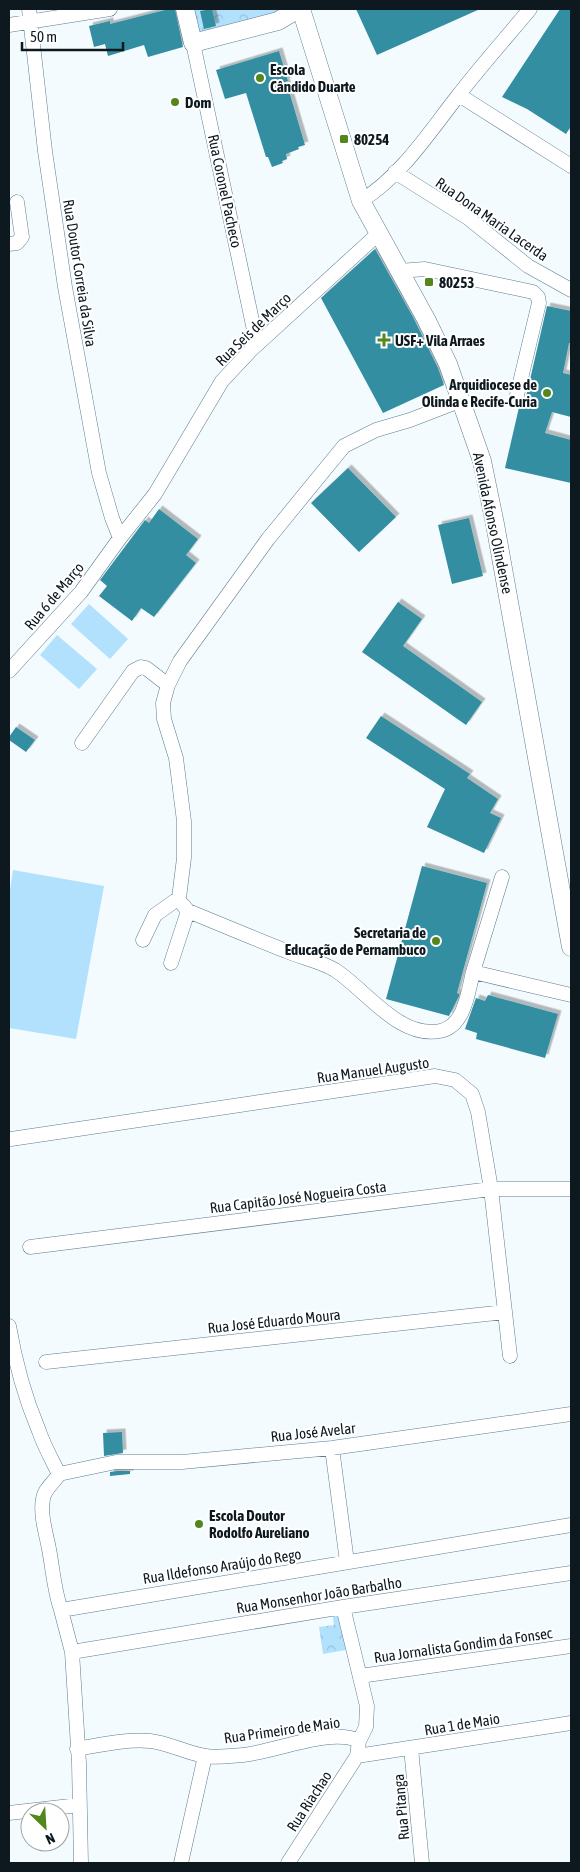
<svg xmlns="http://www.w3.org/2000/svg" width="580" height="1872" font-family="'Asap Condensed',sans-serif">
  <defs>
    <pattern id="forest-crowns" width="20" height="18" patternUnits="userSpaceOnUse" patternTransform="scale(1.25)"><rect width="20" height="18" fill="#b1e1fc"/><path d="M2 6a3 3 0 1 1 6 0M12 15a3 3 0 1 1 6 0" fill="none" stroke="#97c0d8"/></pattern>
    <filter id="shadow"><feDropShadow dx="3.5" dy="-3.5" stdDeviation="0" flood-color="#0004"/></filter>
  </defs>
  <rect width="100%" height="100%" fill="#f4fbff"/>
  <!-- grass -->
  <path fill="#b1e1fc" d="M89 604 128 639 110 659 71 624Z
    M57 635 97 669 79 689 40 655Z
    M13 870 104 886 76 1039 9 1028V896Z"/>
  <!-- forest -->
  <path fill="url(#forest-crowns)" d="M184 9H298L193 43Z
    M338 1610 352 1649 323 1654 319 1627 334 1625 332 1611Z"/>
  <!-- building -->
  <path fill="#338ea0" filter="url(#shadow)" d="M169 9H175L183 47 148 57 144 45 108 56 105 44 94 47 89 26 110 21V24Z
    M212 9 216 26 204 29 200 11Z
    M356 9H480L377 55Z
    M560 9H571V126L566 134 527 109 502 97Z
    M279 51 288 81H286L305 145 298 147 299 149 286 154 287 159 282 161 283 163 272 167 268 157H266L246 93 225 99 216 70Z
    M375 249 413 317 438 368 444 385 383 413 321 298Z
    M547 306 571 311V343H569L563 373 571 375V417L552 412 545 433 571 440V483L505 468 520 403 526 397Z
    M348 468 396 517 359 552 311 503Z
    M159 509 198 539 186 555 196 563 154 617 141 608 132 621 99 596 107 586 100 580 145 520 149 523Z
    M469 518 483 576 452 584 438 525Z
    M398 602 422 619 403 646 482 702 466 725 362 652Z
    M381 716 470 774 467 778 498 799 490 813 501 818 484 853 427 827 445 789 366 738Z
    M16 727 35 740 26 752 9 740V737Z
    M422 866 487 883 457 993 459 994V996L449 1016 386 999Z
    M488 995 558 1014 545 1058 476 1039 477 1033 465 1029 476 998 485 1001Z
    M122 1432 123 1453 104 1456 103 1433Z
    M117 1471H130V1474L110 1476V1472Z"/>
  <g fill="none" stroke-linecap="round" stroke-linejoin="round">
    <defs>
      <path id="minor" d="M29 9 45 151 65 287 99 473 112 518 120 538
        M9 25 110 9
        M193 43 257 344
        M459 95 571 166
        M395 172 468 218 528 266 571 290
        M361 201C401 176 428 134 457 97 480 67 506 38 530 9
        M9 244 17 243 22 237 17 202
        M399 271 425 269 533 292 538 297 539 303 517 395
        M9 671 81 592 120 538 155 494 222 381 251 350 378 234
        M82 743 133 671 141 667 146 668 168 685
        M502 877 473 972 571 995
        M188 911C220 924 253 938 286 951 302 958 320 961 335 970 366 990 399 1039 440 1031 465 1026 468 992 473 972
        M143 940 155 915 179 898 184 858V821L176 758 164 719 163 703 168 685 180 661 268 539 344 446 376 430 410 420 462 400
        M171 963 188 911 183 905
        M11 1139 435 1076 455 1080 472 1094 478 1112 491 1189 510 1356
        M30 1247 491 1189H571
        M9 1326C15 1361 25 1398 39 1431 44 1446 52 1460 59 1474
        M46 1362 505 1312
        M332 1448 347 1562
        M59 1474 116 1462H182L332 1448 571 1414
        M59 1474C54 1483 44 1489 43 1499 40 1515 46 1533 49 1549 53 1570 54 1590 61 1610
        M343 1607 367 1706 366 1727 359 1741
        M72 1652 343 1607 571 1573
        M360 1676 571 1646
        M411 1748 422 1863
        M77 1749C101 1745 125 1739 150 1741 169 1743 186 1753 205 1756 217 1758 231 1756 243 1755 274 1752 332 1727 359 1741L357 1756 288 1863
        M357 1756 571 1723
        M9 1813 79 1805
        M81 1863 79 1763 72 1652 61 1610 571 1525
        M181 1863 205 1756"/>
      <path id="major" d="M185 9 193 43 278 21 298 9
        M301 9 361 201 426 319 448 364 482 461 495 524 571 947"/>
    </defs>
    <!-- minor casing -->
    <use href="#minor" stroke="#5e7c8d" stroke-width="15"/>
    <!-- major casing -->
    <use href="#major" stroke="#5e7c8d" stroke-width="19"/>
    <!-- minor -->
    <use href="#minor" stroke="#fff" stroke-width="14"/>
    <!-- major -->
    <use href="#major" stroke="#fff" stroke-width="18"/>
  </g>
  <!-- markers -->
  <g fill="#53861b" stroke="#fff" stroke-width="2">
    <circle cx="260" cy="78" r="5"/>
    <circle cx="175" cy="102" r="5"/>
    <rect x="339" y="134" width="10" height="10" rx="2.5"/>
    <rect x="424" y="277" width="10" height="10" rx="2.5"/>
    <path d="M381.5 332.5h5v5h5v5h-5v5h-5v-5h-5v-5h5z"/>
    <circle cx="547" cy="393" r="5"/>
    <circle cx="436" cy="941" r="5"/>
    <circle cx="199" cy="1524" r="5"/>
  </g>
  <g text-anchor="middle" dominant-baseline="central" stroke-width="4" stroke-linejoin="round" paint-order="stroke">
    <!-- poi labels -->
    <g font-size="15" font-weight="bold" fill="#0d191f" stroke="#fff" text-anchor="start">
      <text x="270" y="69">Escola<tspan x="270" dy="17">Cândido Duarte</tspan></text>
      <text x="185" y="102">Dom</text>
      <text x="354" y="139">80254</text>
      <text x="439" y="282">80253</text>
      <text x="395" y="340">USF+ Vila Arraes</text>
      <text x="537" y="384" text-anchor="end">Arquidiocese de<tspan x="537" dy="17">Olinda e Recife-Curia</tspan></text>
      <text x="426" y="932" text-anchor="end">Secretaria de<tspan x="426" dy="17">Educação de Pernambuco</tspan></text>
      <text x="209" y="1515">Escola Doutor<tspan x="209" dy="17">Rodolfo Aureliano</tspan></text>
    </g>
    <!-- street labels -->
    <g font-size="15" fill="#0d191f" stroke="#fff">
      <text transform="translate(225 191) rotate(78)">Rua Coronel Pacheco</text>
      <text transform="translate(492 219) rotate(35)">Rua Dona Maria Lacerda</text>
      <text transform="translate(80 273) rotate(81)">Rua Doutor Correia da Silva</text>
      <text transform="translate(253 329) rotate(-44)">Rua Seis de Março</text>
      <text transform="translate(493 523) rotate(78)">Avenida Afonso Olindense</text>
      <text transform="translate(54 596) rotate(-50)">Rua 6 de Março</text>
      <text transform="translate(373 1070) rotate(-8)">Rua Manuel Augusto</text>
      <text transform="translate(298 1197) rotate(-7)">Rua Capitão José Nogueira Costa</text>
      <text transform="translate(274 1321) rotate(-6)">Rua José Eduardo Moura</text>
      <text transform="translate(313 1432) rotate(-6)">Rua José Avelar</text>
      <text transform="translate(222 1566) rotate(-9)">Rua Ildefonso Araújo do Rego</text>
      <text transform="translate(319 1595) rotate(-9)">Rua Monsenhor João Barbalho</text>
      <text transform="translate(463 1645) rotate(-8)">Rua Jornalista Gondim da Fonsec</text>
      <text transform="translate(462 1724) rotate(-9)">Rua 1 de Maio</text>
      <text transform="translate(282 1730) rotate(-8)">Rua Primeiro de Maio</text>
      <text transform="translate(309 1801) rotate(-57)">Rua Riachao</text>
      <text transform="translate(401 1807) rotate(-95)">Rua Pitanga</text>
    </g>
  </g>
  <!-- border -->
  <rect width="580" height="1872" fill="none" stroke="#0d191f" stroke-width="20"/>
  <!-- north arrow -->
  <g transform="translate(45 1827) rotate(155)"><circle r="24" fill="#ffffff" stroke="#9ea3a5"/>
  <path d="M0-4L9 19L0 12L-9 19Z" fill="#53861b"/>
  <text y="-8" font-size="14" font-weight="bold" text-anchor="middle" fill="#0d191f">N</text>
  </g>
  <!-- scale -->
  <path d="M22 42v8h101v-8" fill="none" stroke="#0d191f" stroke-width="2.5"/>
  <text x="30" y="42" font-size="15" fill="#0d191f" stroke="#ffffff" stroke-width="4" paint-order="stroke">50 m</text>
</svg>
